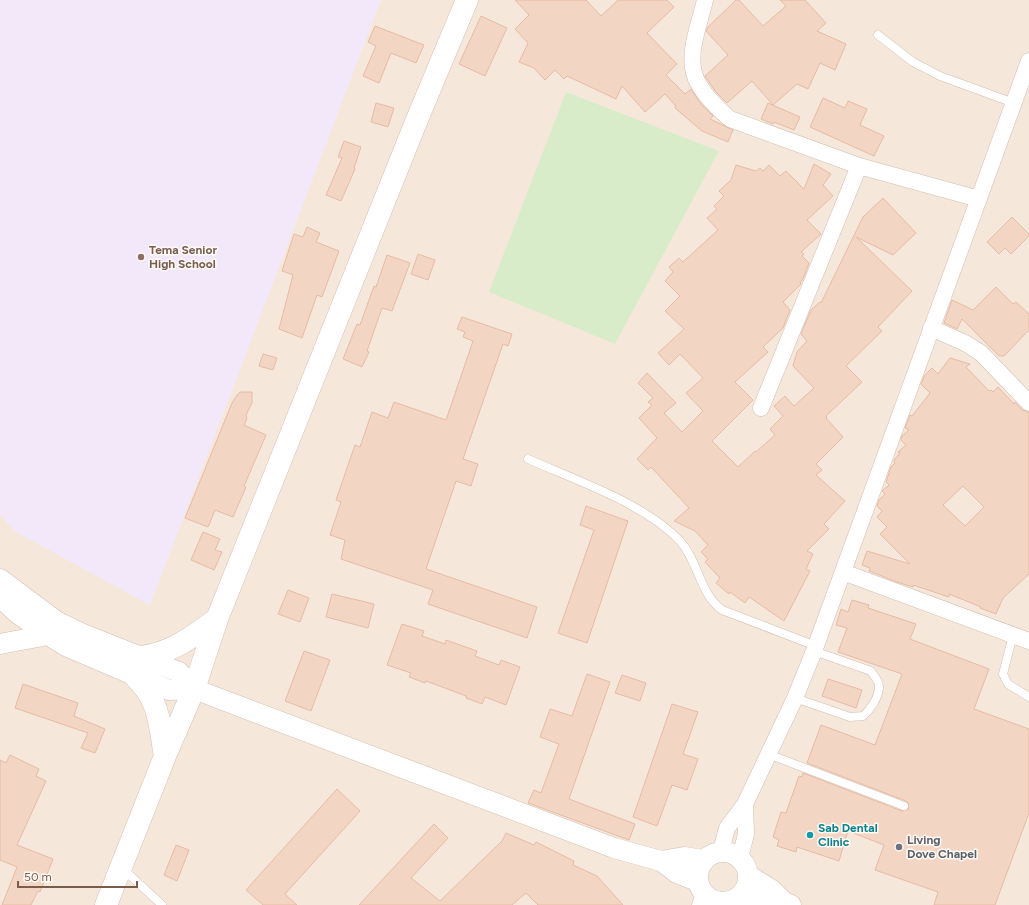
<svg xmlns="http://www.w3.org/2000/svg" width="1029" height="905" font-family="Figtree,sans-serif">
  <rect width="100%" height="100%" fill="#fdf6ec"/>
  <!-- residential -->
  <path fill="#f5e8da" d="M0 0H1029V905H0Z"/>
  <!-- education -->
  <path fill="#f3e8fa" d="M0 0H381L150 605 16 532 0 515Z"/>
  <!-- green -->
  <path fill="#d8ecc9" d="M566 92 719 151 615 344 489 292Z"/>
  <!-- building -->
  <path fill="#f3d5c3" stroke="#e6bba3" fill-rule="evenodd" d="M515 0H586L601 16 618 0H667L674 7 647 33 677 64 666 75 685 94 691 89 701 104 713 116 710 119 733 130 728 142 702 131 675 108 676 106 665 94 645 112 622 86 616 99 567 76 564 79 555 70 545 80 534 68 519 62 528 43 515 29 529 15Z
    M736 0H739L763 26 786 6 780 0H805L826 23 817 31 846 44 835 70 820 63 808 89 797 84 773 105 752 81 727 103 716 92 705 76 728 55 706 31 708 27Z
    M481 16 507 28 485 76 459 64Z
    M375 26 424 45 416 63 391 53 379 83 363 76 376 46 368 42Z
    M823 98 845 108 848 101 867 109 860 125 884 136 874 156 810 127Z
    M376 103 394 108 388 127 371 122Z
    M768 103 800 117 794 130 774 122 773 124 761 119Z
    M344 141 361 147 354 168 355 169 341 201 326 195 342 158 338 157Z
    M814 164 831 174 823 185 833 196 807 220 821 234 801 252 804 254 802 256 809 263 803 279 800 283 801 284 783 302 790 310 783 328 763 347 768 352 735 382 753 400 712 441 738 467 755 451 756 452 775 435 770 429 783 416 774 406 785 396 794 406 814 388 793 366 797 352 807 341 801 334 811 310 820 302 821 303 863 217 883 198 916 233 893 255 856 237 912 291 878 327 882 331 846 366 862 382 826 416 827 417 826 418 843 437 816 464 822 470 816 475 845 501 824 524 829 529 807 551 813 554 806 569 810 571 784 621 749 597 745 603 730 592 729 594 716 583 720 578 705 562 708 559 701 552 708 545 695 531 674 521 689 508 651 467 648 470 637 459 657 438 639 418 652 405 648 402 653 398 638 383 647 373 676 403 664 413 682 432 703 411 686 393 703 378 680 354 669 365 658 353 684 329 665 311 680 296 665 281 673 272 669 267 679 258 683 262 718 230 707 218 717 209 714 206 724 196 719 191 731 180 736 165 756 171 760 168 763 171 769 165 780 176 786 171 804 189Z
    M1012 217 1029 234V236L1011 254 1005 248 999 254 987 242Z
    M307 227 320 233 316 242 339 251 322 297 317 295 302 338 279 329 293 275 282 271 294 234 303 237Z
    M418 254 435 260 428 280 411 274Z
    M387 255 410 263 392 311 382 308 367 351 369 352 362 367 343 359 357 324 360 325 374 286 376 287Z
    M996 287 1013 304 1016 302 1029 314V330L1004 356H999L962 319 957 329 944 323 952 300 973 310Z
    M462 317 512 334 508 346 503 344 463 459 478 464 471 486 456 481 426 569 537 607 527 638 428 604 433 590 341 559 345 540 330 535 341 502 336 500 355 445 360 447 372 412 388 418 394 402 446 420 473 341 463 337 465 332 457 329Z
    M263 354 277 358 273 370 259 366Z
    M950 358 970 364 966 367 989 391 991 390 993 392 998 387 1014 404 1015 402 1022 410 1029 412V574L1003 598 996 614 980 608 981 607 949 594V597L913 585V587L897 582 869 571 870 568 862 565 867 551 910 564 880 534 887 527 877 517 882 511 877 506 879 500 885 494 882 491 889 485 886 482 891 467 895 463 894 460 900 453 898 452 906 445 901 440 902 436 909 430 905 428 910 415 912 416 930 393 921 384 925 375 932 368 938 374ZM963 486 984 507 965 526 943 505Z
    M240 392H252V403L246 415 247 418 244 425 266 435 244 486 246 487 233 517 215 510 208 527 185 518 232 403 237 395Z
    M586 506 628 521 587 643 558 633 594 530 580 525Z
    M203 532 220 539 215 550 222 552 214 570 191 560Z
    M288 590 309 598 300 622 278 614Z
    M332 594 374 604 368 628 326 617Z
    M852 600 869 605 868 608 916 624 910 639 989 669 974 709 1029 729V813L995 905H934L938 892 875 870 884 845 848 831 839 861 797 847 796 852 777 846 779 840 773 837 781 812 786 813 799 776 802 777 803 773 902 811 907 810 909 808 908 803 906 801 807 763 821 725 875 745 902 674 838 652 847 628 836 625 841 609 848 612Z
    M402 624 424 631 422 636 445 644 446 640 477 651 475 656 499 665 501 660 520 667 506 705 485 697 482 704 466 698V696L426 681 425 683 409 677 411 673 387 665Z
    M304 651 330 660 311 711 285 701Z
    M587 674 610 682 569 799 635 824 629 840 528 803 534 790 541 793 559 744 540 737 550 709 572 716Z
    M622 675 646 683 640 701 615 693Z
    M828 679 862 690 856 708 822 696Z
    M23 684 78 703 74 716 105 729 95 753 81 748 88 733 15 708Z
    M672 704 698 712 683 754 698 759 687 790 672 785 657 826 633 817Z
    M10 755 39 769 36 776 46 781 17 845 53 859 40 892 38 891 31 905H2L17 867 0 860V760L6 763Z
    M337 789 360 811 285 894 297 905H263L246 890Z
    M434 824 448 838 411 878 440 901 502 841 506 833 534 845 536 842 574 861 573 865 597 876 623 905H538L526 893 512 905H359Z
    M176 845 189 850 177 881 164 875Z"/>
  <g fill="none" stroke-linecap="round" stroke-linejoin="round">
    <defs>
      <path id="service" d="M878 35 913 62 940 76 1014 103
        M528 459C575 480 644 503 680 541 699 562 699 593 722 610L816 646
        M1013 635 1003 674 1008 684 1029 697
        M795 698 850 717 863 716C870 710 878 699 879 688 880 682 874 676 871 671L814 651
        M768 754 904 806
        M123 869 162 905"/>
      <path id="minor" d="M705 0C700 22 688 51 694 73 698 89 717 108 730 119L859 166 979 199
        M931 328 965 343 981 353 1029 403
        M761 408 859 166
        M843 572 1029 641
        M721 851 727 828 745 804 795 698 814 651 1029 61
        M740 858 746 834 745 804
        M700 905 704 895
        M724 905 725 902"/>
      <path id="tertiary" d="M0 579 56 621 83 634 179 672 194 689
        M0 597 17 613 32 624 48 635 66 646 169 690 194 689 614 848 661 861 684 857 703 860
        M0 644 48 635
        M698 877a25 25 0 1 1 50 0a25 25 0 1 1-50 0Z
        M661 861 677 873 697 881
        M748 875 772 890 784 902 791 905
        M738 897 764 903 784 902"/>
      <path id="secondary" d="M140 657C170 654 194 636 217 619
        M133 674C138 680 143 685 147 691 160 709 161 735 165 756
        M106 905 165 756 194 689 217 619 416 122 467 0"/>
    </defs>
    <!-- service casing -->
    <use href="#service" stroke="#d1beb0" stroke-width="9"/>
    <!-- minor casing -->
    <use href="#minor" stroke="#d1beb0" stroke-width="17"/>
    <!-- tertiary casing -->
    <use href="#tertiary" stroke="#d1beb0" stroke-width="21"/>
    <!-- secondary casing -->
    <use href="#secondary" stroke="#d6c0b0" stroke-width="23"/>
    <!-- service -->
    <use href="#service" stroke="#fff" stroke-width="8"/>
    <!-- minor -->
    <use href="#minor" stroke="#fff" stroke-width="16"/>
    <!-- tertiary -->
    <use href="#tertiary" stroke="#fff" stroke-width="20"/>
    <!-- secondary -->
    <use href="#secondary" stroke="#fff" stroke-width="22"/>
  </g>
  <!-- markers -->
  <circle fill="#8d6e63" stroke="#fffaf3" stroke-width="1.5" cx="141" cy="257" r="4"/>
  <circle fill="#0f9aa8" stroke="#fffaf3" stroke-width="1.5" cx="810" cy="835" r="4"/>
  <circle fill="#6b7280" stroke="#fffaf3" stroke-width="1.5" cx="899" cy="847" r="4"/>
  <g text-anchor="middle" dominant-baseline="central" stroke-width="3" stroke-linejoin="round" paint-order="stroke">
    <!-- education labels -->
    <g font-size="12" font-weight="bold" fill="#785e54" stroke="#fffaf3" text-anchor="start">
      <text x="149" y="250">Tema Senior<tspan x="149" dy="14">High School</tspan></text>
    </g>
    <!-- culture labels -->
    <g font-size="12" font-weight="bold" fill="#0d838f" stroke="#fffaf3" text-anchor="start">
      <text x="818" y="828">Sab Dental<tspan x="818" dy="14">Clinic</tspan></text>
    </g>
    <!-- worship labels -->
    <g font-size="12" font-weight="bold" fill="#5b616d" stroke="#fffaf3" text-anchor="start">
      <text x="907" y="840">Living<tspan x="907" dy="14">Dove Chapel</tspan></text>
    </g>
  </g>
  <!-- scale -->
  <path d="M18 881v6h119v-6" fill="none" stroke="#7a5c4d" stroke-width="2"/>
  <text x="24" y="881" font-size="12" fill="#7a5c4d" stroke="#fffaf3" stroke-width="3" paint-order="stroke">50 m</text>
</svg>
